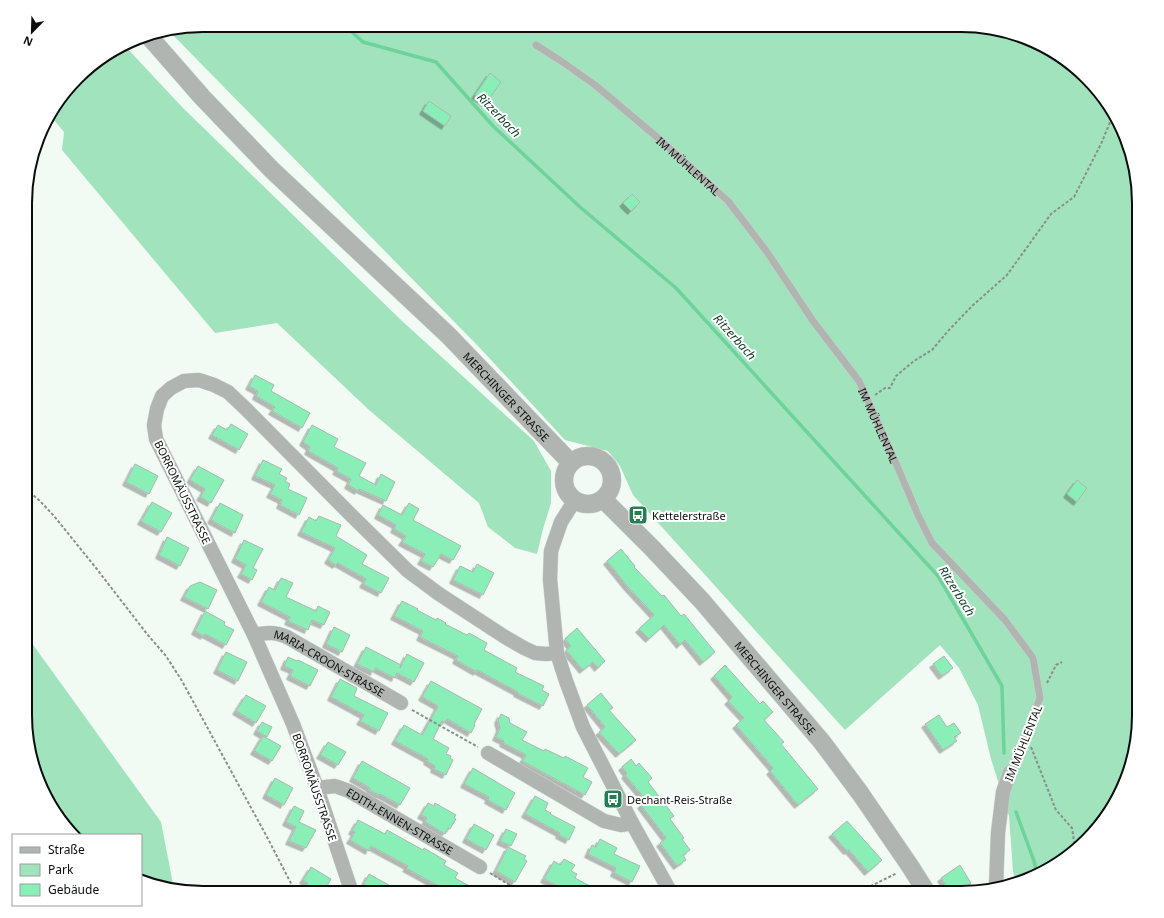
<svg xmlns="http://www.w3.org/2000/svg" width="1164" height="918" font-family="'Noto Sans',sans-serif">
  <defs>
    <filter id="shadow"><feDropShadow dx="-3.5" dy="3.5" stdDeviation="0" flood-color="#0004"/></filter>
  </defs>
  <rect width="100%" height="100%" fill="#f1fbf4"/>
  <!-- green -->
  <path fill="#a1e3bc" d="M203 25H973L1029 39 1079 69 1121 124 1139 203V727L1125 783 1095 833 1029 879 1016 882 1013 871 1009 816 991 759 978 705 959 668 940 645 845 730 633 495 620 466 608 451 565 440 479 347 169 31Z
    M125 46 183 108 401 320 534 441 551 471V503L543 529 537 554 515 548 488 527 479 503 369 410 277 323 215 333 62 150 64 132 49 114 86 69Z
    M26 635 161 822 174 889 141 881V835H75L43 794 25 727Z"/>
  <g fill="none" stroke-linecap="round" stroke-linejoin="round">
    <!-- stream -->
    <path stroke="#6dd39b" stroke-width="3.5" d="M344 25 363 42 436 62 493 126 580 207 676 288 938 576 1002 686 1004 753
      M1016 812 1034 861 1037 874"/>
  </g>
  <!-- building -->
  <path fill="#89efb6" stroke="#acb7b0" filter="url(#shadow)" d="M490 73 501 82 486 103 475 95Z
    M429 101 451 116 445 126 423 111Z
    M632 194 640 202 631 211 623 203Z
    M255 375 274 385 271 391 310 413 302 428 272 411 275 407 256 396 258 391 249 386Z
    M231 424 248 434 239 450 212 435 218 425 227 430Z
    M312 425 338 439 334 447 366 463 359 476 376 485 381 474 395 482 386 501 359 489 358 491 348 485 351 479 336 471 338 468 308 451 310 447 303 442Z
    M263 460 282 469 279 474 287 478 285 481 290 484 288 489 307 498 299 515 280 505 282 500 270 494 275 485 255 476Z
    M135 464 158 476 149 494 126 482Z
    M198 466 224 480 211 503 200 497 205 489 190 480Z
    M1077 480 1087 488 1077 502 1067 494Z
    M152 502 172 513 161 532 141 521Z
    M220 503 243 515 235 533 211 520Z
    M409 503 419 509 413 520 461 546 453 560 441 554 433 567 421 561 425 554 402 542 406 536 394 529 396 525 378 515 383 505 402 515Z
    M319 516 341 525 336 536 367 555 362 564 389 578 381 593 363 584 366 579 338 563 336 565 328 560 335 548 301 532 309 517 316 521Z
    M167 537 189 548 180 566 159 555Z
    M244 540 263 549 253 568 257 570 252 580 241 574 246 565 235 559Z
    M621 549 635 566 634 567 662 596 664 595 681 616 684 614 715 652 703 662 685 640 680 645 664 625 649 639 639 629 654 615 628 587 607 561Z
    M477 564 494 573 483 595 453 580 460 566 473 572Z
    M281 578 293 583 286 597 316 611 318 606 330 612 324 625 312 620 308 630 288 621 290 617 261 602 269 587 275 590Z
    M200 582 217 590 208 609 184 597 190 586Z
    M402 601 418 609 417 610 436 620 437 618 446 623 445 624 467 635 469 633 487 643 484 650 517 668 515 672 544 686 542 690 549 694 543 706 517 693 518 692 477 670V672L456 660 458 656 420 637 423 631 394 616Z
    M205 611 225 622 224 625 234 630 226 645 205 634 204 636 195 631Z
    M334 627 350 635 342 652 326 644Z
    M577 628 605 661 598 668 593 662 583 670 566 650 571 646 565 639Z
    M366 647 401 665 400 668 407 654 424 663 414 682 397 673 395 678 375 668 374 672 357 664Z
    M226 652 247 662 238 681 217 670Z
    M944 656 953 668 942 676 933 664Z
    M288 657 297 661 298 660 318 670 310 686 290 676 293 670 284 666Z
    M725 665 760 704 763 701 773 712 764 720 784 742 781 744 818 789 798 805 770 771 773 768 736 725 744 718 728 701 732 697 714 676Z
    M340 679 357 688 354 696 388 713 379 731 360 721 364 715 331 697Z
    M431 681 482 709 474 724 475 725 471 733 447 719 445 722 442 721 433 739 449 748 446 754 451 756 450 758 453 760 446 775 434 769 435 766 427 761 428 759 395 741 404 725 422 735 438 706 422 697Z
    M601 693 613 708 609 710 636 740 619 754 599 732 605 727 587 705Z
    M246 695 266 706 256 723 236 711Z
    M501 714 509 718 510 723 527 732 522 740 544 751 545 749 564 758 565 756 588 768 583 777 592 782 585 795 522 761 526 755 503 743 504 741 496 737 500 728 498 720Z
    M939 715 947 727 954 723 961 733 954 737 957 741 943 750 925 724Z
    M262 722 272 727 267 737 257 731Z
    M263 736 281 746 272 761 254 751Z
    M328 742 346 752 338 765 320 755Z
    M631 759 636 766 639 763 652 778 648 782 674 816 670 819 684 838 682 839 690 850 683 855 686 860 677 866 660 843 666 838 641 805 646 800 625 775 627 773 622 767Z
    M362 761 410 788 400 805 380 794 379 795 369 790 370 788 353 778Z
    M473 768 515 793 506 810 488 800 489 797 464 784Z
    M275 778 293 788 284 805 266 795Z
    M535 796 548 803 545 810 551 813 550 814 575 827 569 840 559 835 560 833 525 814Z
    M428 803 434 806 435 803 456 815 454 818 456 819 450 829 448 828 445 834 425 822 427 818 421 815Z
    M294 806 304 811 299 822 316 830 306 848 289 841 296 827 286 822Z
    M358 820 385 834 387 830 423 850 424 848 446 861 444 865 458 873 455 878 482 893H451L406 868 408 866 371 846 369 851 350 840 355 832 352 831Z
    M847 821 882 860 868 872 849 850 847 851 832 834Z
    M474 824 494 835 486 850 466 839Z
    M506 829 517 834 511 846 500 841Z
    M600 839 617 848 614 854 640 866 632 882 614 873 616 868 588 854 592 845 596 847Z
    M508 847 526 856 524 859 527 861 515 882 496 871Z
    M564 859 575 865 571 871 577 874 575 878 603 893H571L544 879 554 861 560 865Z
    M960 865 971 883 967 886 970 891 961 893H951L941 878Z
    M311 867 331 879 323 893H319L307 885 308 883 303 880Z
    M369 874 403 893H375L363 886Z"/>
  <g fill="none" stroke-linecap="round" stroke-linejoin="round">
    <defs>
      <g id="service">
        <path id="s1" d="M536 45 561 61 595 85 658 138 728 201 767 252 813 321 859 381 898 468 918 515 932 543 1005 620 1033 658 1040 698 1010 772"/>
      </g>
      <g id="minor">
        <path d="M575 500 561 522 551 551 550 579 557 653 566 681 583 727 632 823 671 893"/>
        <path id="s2" d="M254 635C268 632 275 632 287 637L401 703"/>
        <path d="M488 753 604 821 621 825 632 823"/>
        <path id="s3" d="M317 788 335 786 349 791 480 867"/>
        <path d="M996 886 998 833 1003 792 1010 772"/>
        <path d="M352 893 317 788 293 724 254 635 156 439 154 425 157 409 162 396 171 388 184 381 199 380 214 385 228 392 246 409 348 512 408 571 439 594 505 637 524 648 535 653 546 654 557 653"/>
      </g>
      <g id="tertiary">
        <path id="s4" d="M147 34 202 97 272 170 448 335 571 463"/>
        <circle cx="588" cy="480" r="24"/>
        <path id="s5" d="M603 499 652 548 702 601 822 742 860 793 910 866 927 893"/>
      </g>
    </defs>
    <!-- service casing -->
    <use href="#service" stroke="#ccd5cf" stroke-width="8"/>
    <!-- minor casing -->
    <use href="#minor" stroke="#ccd5cf" stroke-width="15"/>
    <!-- tertiary casing -->
    <use href="#tertiary" stroke="#ccd5cf" stroke-width="19"/>
    <!-- path -->
    <path stroke="#898f8b" stroke-width="2" stroke-dasharray="3 2" stroke-linecap="butt" d="M875 395 885 388H890L896 376 914 361 932 350 948 331 972 306 1007 275 1051 214 1074 197 1101 144 1113 115
      M26 489 40 501 54 516 96 568 147 634 166 656 182 681 267 837 296 893
      M1047 683 1056 665 1062 662
      M412 710 478 747
      M1031 747 1056 810 1072 828 1075 847
      M490 873 523 893
      M789 893 804 887 813 893
      M857 893 897 873"/>
    <!-- service -->
    <use href="#service" stroke="#b1b5b2" stroke-width="7"/>
    <!-- minor -->
    <use href="#minor" stroke="#b1b5b2" stroke-width="14"/>
    <!-- tertiary -->
    <use href="#tertiary" stroke="#b1b5b2" stroke-width="18"/>
  </g>
  <!-- icons -->
  <defs>
    <symbol id="bus-square" viewBox="-11 -11 22 22"><rect x="-9" y="-9" width="18" height="18" rx="4" fill="#247e52" stroke="#fff"/><path d="M-5-6H5V4H4V6H2V4H-2V6H-4V4H-5ZM-3.5-4V0h7V-4ZM-3.5 1.2v1.5H-2V1.2ZM2 1.2v1.5H3.5V1.2Z" fill="#fff"/></symbol>
  </defs>
  <g fill-rule="evenodd">
    <use href="#bus-square" x="627" y="504" width="22" height="22"/>
    <use href="#bus-square" x="602" y="788" width="22" height="22"/>
  </g>
  <g text-anchor="middle" dominant-baseline="central" stroke-width="4" stroke-linejoin="round" paint-order="stroke">
    <!-- street labels -->
    <g font-size="11" fill="#0a0d0b" stroke="#fff">
      <text stroke="none"><textPath href="#s1" startOffset="195">IM MÜHLENTAL</textPath></text>
      <text stroke="none"><textPath href="#s4" startOffset="511">MERCHINGER STRASSE</textPath></text>
      <text stroke="none"><textPath href="#s1" startOffset="519">IM MÜHLENTAL</textPath></text>
      <text transform="translate(183 492) rotate(64)">BORROMÄUSSTRASSE</text>
      <text stroke="none"><textPath href="#s2" startOffset="83">MARIA-CROON-STRASSE</textPath></text>
      <text stroke="none"><textPath href="#s5" startOffset="256">MERCHINGER STRASSE</textPath></text>
      <text transform="translate(1023 743) rotate(-68)">IM MÜHLENTAL</text>
      <text transform="translate(315 787) rotate(71)">BORROMÄUSSTRASSE</text>
      <text stroke="none"><textPath href="#s3" startOffset="92">EDITH-ENNEN-STRASSE</textPath></text>
    </g>
    <!-- poi labels -->
    <g font-size="11" fill="#0a0d0b" stroke="#fff" text-anchor="start">
      <text x="652" y="515">Kettelerstraße</text>
      <text x="627" y="799">Dechant-Reis-Straße</text>
    </g>
    <!-- water labels -->
    <g font-size="12" font-style="italic" fill="#0d3a24" stroke="#fff">
      <text transform="translate(499 115) rotate(46)">Ritzerbach</text>
      <text transform="translate(735 337) rotate(48)">Ritzerbach</text>
      <text transform="translate(957 591) rotate(58)">Ritzerbach</text>
    </g>
  </g>
  <!-- crop -->
  <path d="M0 0H1164V918H0ZM203 32H961A171 171 0 0 1 1132 203V715A171 171 0 0 1 961 886H203A171 171 0 0 1 32 715V203A171 171 0 0 1 203 32Z" fill="#fff" fill-rule="evenodd"/>
  <path fill="none" stroke="#0a0d0b" stroke-width="2" d="M203 32H961A171 171 0 0 1 1132 203V715A171 171 0 0 1 961 886H203A171 171 0 0 1 32 715V203A171 171 0 0 1 203 32Z"/>
  <!-- legend -->
  <rect x="12" y="834" width="130" height="72" fill="#ffffff" stroke="#9d9e9d"/>
  <rect x="20" y="847" width="20" height="6" fill="#b1b5b2" stroke="#9d9e9d"/>
  <text x="48" y="854" font-size="12" fill="#0a0d0b">Straße</text>
  <rect x="20" y="864" width="20" height="12" fill="#a1e3bc" stroke="#9d9e9d"/>
  <text x="48" y="874" font-size="12" fill="#0a0d0b">Park</text>
  <rect x="20" y="884" width="20" height="12" fill="#89efb6" stroke="#9d9e9d"/>
  <text x="48" y="894" font-size="12" fill="#0a0d0b">Gebäude</text>
  <!-- north arrow -->
  <g transform="translate(32 32) rotate(203)" stroke="#ffffff" stroke-width="3" paint-order="stroke">
  <path d="M0-3L7 15L0 10L-7 15Z" fill="#0a0d0b"/>
  <text y="-6" font-size="11" font-weight="bold" text-anchor="middle" fill="#0a0d0b">N</text>
  </g>
</svg>
